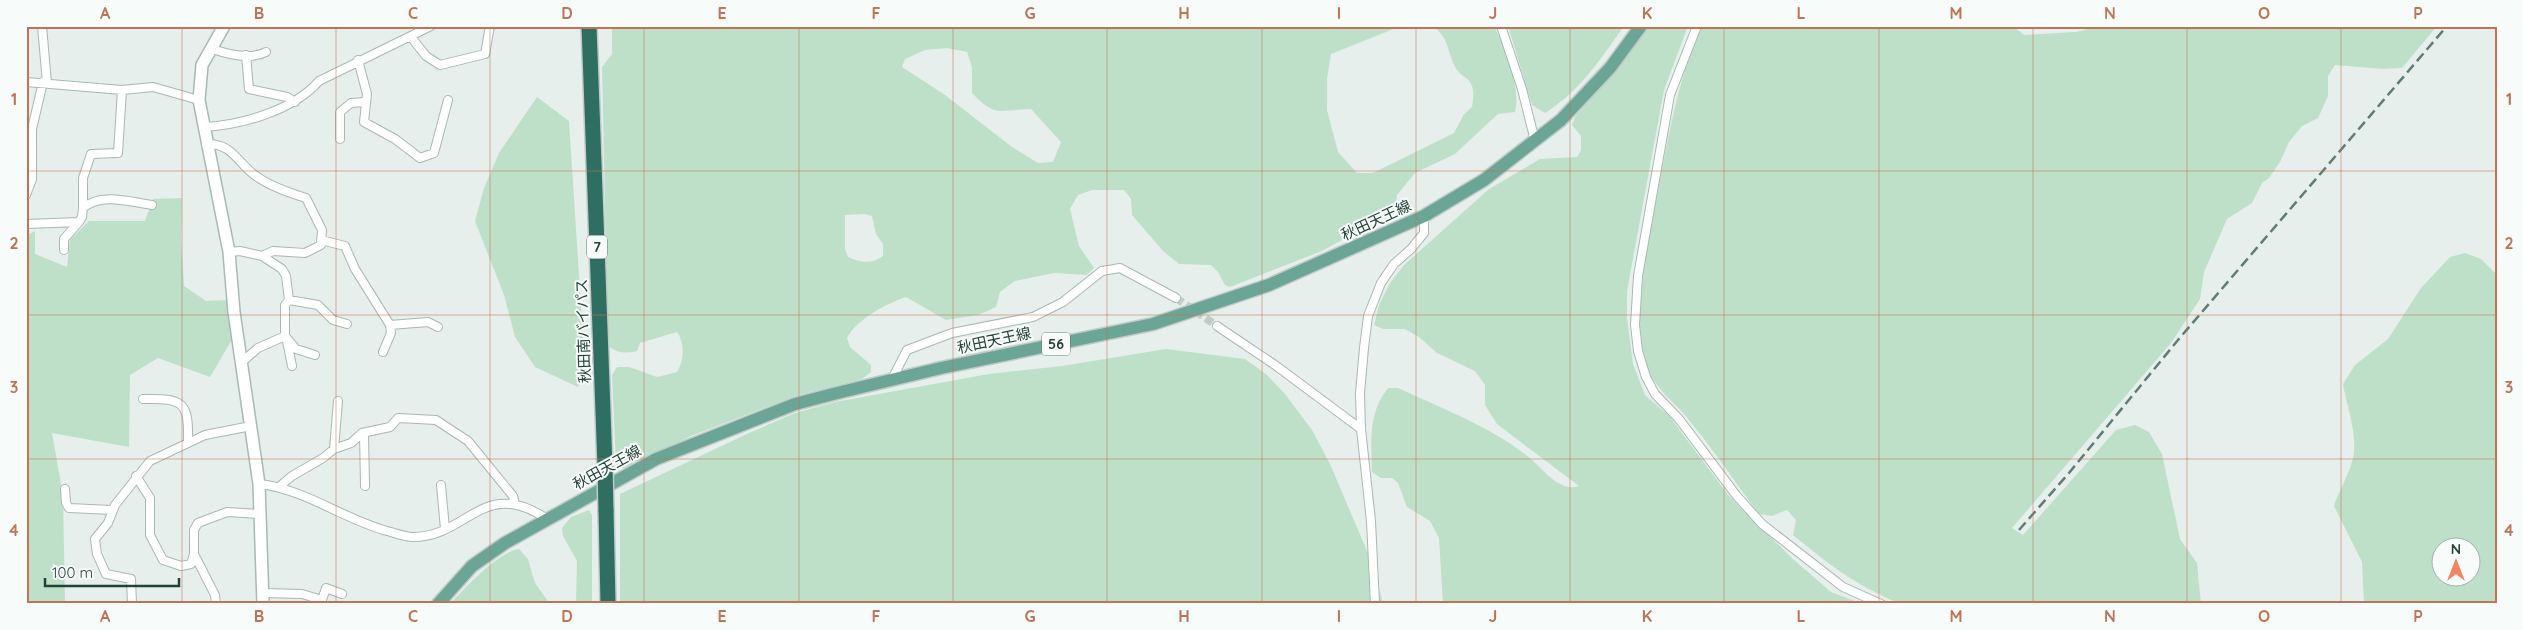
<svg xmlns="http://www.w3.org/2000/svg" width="2523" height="630" font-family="Quicksand,'Noto Sans JP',sans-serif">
  <rect width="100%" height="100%" fill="#e6efeb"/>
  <!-- green -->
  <path fill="#bfe0c8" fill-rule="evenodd" d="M612 26H1401L1331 54 1327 79V110L1338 152 1357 173H1373L1454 133 1464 114 1472 107C1473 99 1475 91 1471 84 1469 78 1461 76 1457 70 1446 52 1451 40 1433 26H1494C1506 49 1521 86 1515 112L1498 114 1455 154 1415 173 1397 195 1395 211 1322 251 1230 287 1225 285 1218 272 1211 265 1179 264 1163 251 1132 215 1131 199 1124 190H1092L1078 195 1070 209 1079 246 1094 268 1087 275 1054 273 1015 281 1000 292 996 307 978 315 946 320 906 297C887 303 856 320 847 338L850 347 871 365V372L862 379 795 396 691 436 626 469 616 465 612 375 617 367H629L657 377 677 372C684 361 685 343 677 332L640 343 637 351C625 354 618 353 608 346L602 67 612 54ZM947 48 967 52 972 67V93C996 118 999 110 1031 109L1061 142 1053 162 1038 163 1012 147 945 95 902 67 905 59 925 50ZM865 214 872 216 876 234 883 244V256C872 264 861 263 848 257L845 249V215Z
    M1508 26H1624C1601 59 1579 92 1545 113L1532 105Z
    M1646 26H1688L1664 90 1627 291V318L1633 364 1645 395 1670 417 1729 496 1794 560 1831 592 1863 604H1443L1439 538 1430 521 1407 507 1398 483 1392 478H1381L1372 472C1371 442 1368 413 1388 388H1398C1441 408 1494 428 1531 459 1542 469 1561 493 1579 486L1497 424 1485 405V385L1475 371 1437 353 1419 337 1405 329H1383L1374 325 1379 305 1390 283 1404 265 1489 189 1540 159 1577 157 1581 150V136L1572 125 1575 117 1632 50Z
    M1701 26H2013L2024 35 2076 32 2098 26H2437L2402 68 2382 69 2335 65 2328 76V96L2318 118 2302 126 2289 142 2280 162 2269 178 2262 183 2252 203 2227 219 2204 272 2200 299 2171 343 2012 528 2023 535 2116 430 2135 425 2149 432 2162 454 2180 539 2197 563 2201 604H1900C1854 584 1831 566 1793 535L1796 520 1787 510 1772 516 1759 514C1734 481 1711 446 1684 414 1670 399 1655 387 1647 367 1629 314 1648 244 1658 191 1669 134 1678 80 1701 26Z
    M537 97 569 121 585 368 578 387 535 367 515 337 504 295 475 221 484 188 499 153Z
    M182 198 181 240 184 286 206 301 230 300 234 336 210 377 158 358 130 375 129 447 52 433 63 495 65 604H26V236L35 231V254L67 267 70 240 89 221H145L153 199Z
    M2465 253 2481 259 2497 275V604H2364L2362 562 2334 506C2339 490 2349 475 2353 458 2358 435 2347 408 2343 384L2355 365 2388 339 2421 288 2450 257ZM2440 548H2470V578H2440Z
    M1166 349 1245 359 1267 375 1285 394 1312 430 1330 464 1373 565 1383 604H620V494L749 433 795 413 835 402 989 374 1062 366Z
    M589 510 592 515V604H570L576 602 577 561 563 536 562 528 571 517Z
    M519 549 528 559 535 583 550 604H450C465 588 498 552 519 549Z"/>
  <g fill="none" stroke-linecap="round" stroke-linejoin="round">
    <!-- street-tunnel -->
    <path stroke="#bfccc8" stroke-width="8" stroke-dasharray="8 4" stroke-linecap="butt" d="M1176 298 1217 326"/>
    <defs>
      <path id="street" d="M42 26 47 83
        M1501 26 1522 89 1535 141
        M1697 26 1670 95 1638 276 1635 325 1638 351 1646 377 1655 394 1679 419 1736 495 1762 524 1843 587 1881 604
        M411 37 426 56 440 65 485 54 490 26
        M210 48C226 54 250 60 266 52
        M246 55 249 89 287 97 295 102
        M358 60 367 94 364 122 395 139 420 158 434 153 448 100
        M26 82 122 90 153 87 199 100
        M204 127C242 125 294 110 319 81L431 26
        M340 139V112L351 103 365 102
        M206 144C233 143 237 163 256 176 268 185 293 194 306 198L322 230 321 245 305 253 273 251 262 256 240 251 229 252
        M26 195 32 179V129L43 82
        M83 208V178L91 154 118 153 122 90
        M26 224 79 222 82 217 83 208C101 192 131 202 152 205
        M321 240 345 246 355 269 390 325 428 322 438 327
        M64 250V239L79 222
        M262 256 282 269 286 276 289 300 318 305 333 320 347 324
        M1217 326 1275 365 1361 429
        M285 336 296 349 315 355
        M287 341 292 366
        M383 352 391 333 390 325
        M242 362 258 348 285 336V305L289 300
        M892 379 907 350 952 333 1033 317 1063 302 1102 271 1120 268 1176 298
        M143 399C184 398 189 402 188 443
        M364 433 365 486
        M334 449 338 401
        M136 476 150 498V535L163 560 181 566 191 564 194 554V530L198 523 227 512 259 514
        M259 484C305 489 343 519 387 531 395 533 405 537 413 537 468 537 483 476 547 519
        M441 485 445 529
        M280 486 292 476 323 458 334 449 351 443 362 433 390 427 398 418 436 420 468 441 513 496 515 504
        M65 489 66 503 69 508 112 510
        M194 554 215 595 216 604
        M263 593 302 594 322 600 326 588 342 594
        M132 604 131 579 106 574 97 554 95 539 108 523 115 505 150 461 205 435 251 426
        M1375 604 1371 521 1361 429 1360 393 1364 348 1368 316 1381 283 1394 264 1411 249 1424 233V216"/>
      <path id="secondary" d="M224 26 202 65 199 100 229 252 234 312 259 484 263 604"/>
      <path id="primary" d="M438 604 472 566 505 543 656 459 795 404 837 393 941 368 1153 324 1269 285 1424 216 1484 180 1561 120 1610 68 1641 26"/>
      <path id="highway" d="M589 26 605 467
        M606 510 608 604"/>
    </defs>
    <!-- street casing -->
    <use href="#street" stroke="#a8b8b2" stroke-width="10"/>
    <!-- secondary casing -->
    <use href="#secondary" stroke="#a4bbb3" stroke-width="14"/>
    <!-- primary casing -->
    <use href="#primary" stroke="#c2cac8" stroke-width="15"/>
    <!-- highway casing -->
    <use href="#highway" stroke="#c2cac8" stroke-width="18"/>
    <!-- street -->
    <use href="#street" stroke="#fff" stroke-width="8"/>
    <!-- secondary -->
    <use href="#secondary" stroke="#fff" stroke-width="11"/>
    <!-- primary -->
    <use href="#primary" stroke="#6aa596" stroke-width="12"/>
    <!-- highway -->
    <use href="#highway" stroke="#2f6f62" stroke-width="15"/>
    <!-- rail -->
    <path stroke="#5f7d75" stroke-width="2.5" stroke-dasharray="10 5" stroke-linecap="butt" d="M2019 530 2069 473 2178 340 2447 26"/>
    <defs>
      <path id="highway-bridge" d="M605 467 606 510"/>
    </defs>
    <!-- highway-bridge casing -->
    <use href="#highway-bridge" stroke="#c2cac8" stroke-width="18" stroke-linecap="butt"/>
    <!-- highway-bridge -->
    <use href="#highway-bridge" stroke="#2f6f62" stroke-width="15"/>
  </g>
  <!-- grid -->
  <path fill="none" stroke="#c07456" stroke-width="1" stroke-opacity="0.55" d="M182 26V604M336 26V604M490 26V604M644 26V604M799 26V604M953 26V604M1107 26V604M1262 26V604M1416 26V604M1570 26V604M1724 26V604M1879 26V604M2033 26V604M2187 26V604M2341 26V604M26 171H2497M26 315H2497M26 459H2497"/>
  <g text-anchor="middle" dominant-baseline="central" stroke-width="4" stroke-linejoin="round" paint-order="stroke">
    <!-- shield labels -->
    <g fill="#f7fbf9" stroke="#637a73" stroke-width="1">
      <rect x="587" y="235.5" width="20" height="23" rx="4"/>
      <rect x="1042" y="332.5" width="28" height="23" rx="4"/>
    </g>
    <g font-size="14" font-weight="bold" fill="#24423a">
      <text x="597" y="247">7</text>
      <text x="1056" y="344">56</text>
    </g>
    <!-- street labels -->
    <g font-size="15" fill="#24423a" stroke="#f7fbf9">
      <text transform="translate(1376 220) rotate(-25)">秋田天王線</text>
      <text transform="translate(583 331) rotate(-92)">秋田南バイパス</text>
      <text transform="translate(994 340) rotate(-12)">秋田天王線</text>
      <text transform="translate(607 467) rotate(-29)">秋田天王線</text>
    </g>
  </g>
  <!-- border -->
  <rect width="2523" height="630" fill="none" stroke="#f7fbf9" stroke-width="55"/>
  <!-- north arrow -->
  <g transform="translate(2456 562)"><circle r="24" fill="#f7fbf9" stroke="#a3b1ad"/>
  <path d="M0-4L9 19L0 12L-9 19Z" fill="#f4845f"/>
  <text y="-8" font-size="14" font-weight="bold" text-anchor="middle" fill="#24423a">N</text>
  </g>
  <!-- scale -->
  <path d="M45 578v8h134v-8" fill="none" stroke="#24423a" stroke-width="2.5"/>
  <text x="52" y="578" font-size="15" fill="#24423a" stroke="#f7fbf9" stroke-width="4" paint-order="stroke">100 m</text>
  <rect x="28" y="28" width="2468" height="574" fill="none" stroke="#c07456" stroke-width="2"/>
  <g font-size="16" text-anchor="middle" font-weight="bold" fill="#c07456">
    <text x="105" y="19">A</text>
    <text x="259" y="19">B</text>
    <text x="413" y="19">C</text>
    <text x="567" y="19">D</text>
    <text x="722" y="19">E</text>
    <text x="876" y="19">F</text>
    <text x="1030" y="19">G</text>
    <text x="1184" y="19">H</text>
    <text x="1339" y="19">I</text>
    <text x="1493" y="19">J</text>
    <text x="1647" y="19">K</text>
    <text x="1801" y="19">L</text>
    <text x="1956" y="19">M</text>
    <text x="2110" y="19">N</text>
    <text x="2264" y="19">O</text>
    <text x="2418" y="19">P</text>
    <text x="14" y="105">1</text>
    <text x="2509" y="105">1</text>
    <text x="14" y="249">2</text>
    <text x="2509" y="249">2</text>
    <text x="14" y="393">3</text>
    <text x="2509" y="393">3</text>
    <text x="14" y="536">4</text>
    <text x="2509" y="536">4</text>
    <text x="105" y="622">A</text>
    <text x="259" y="622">B</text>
    <text x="413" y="622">C</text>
    <text x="567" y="622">D</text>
    <text x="722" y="622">E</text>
    <text x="876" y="622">F</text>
    <text x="1030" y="622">G</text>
    <text x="1184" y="622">H</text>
    <text x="1339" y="622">I</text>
    <text x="1493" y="622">J</text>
    <text x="1647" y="622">K</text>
    <text x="1801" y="622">L</text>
    <text x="1956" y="622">M</text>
    <text x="2110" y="622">N</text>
    <text x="2264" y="622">O</text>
    <text x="2418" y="622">P</text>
  </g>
</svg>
